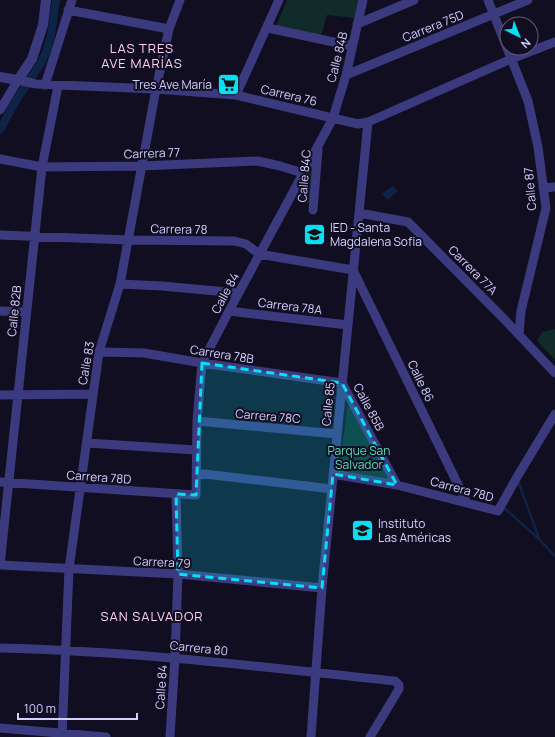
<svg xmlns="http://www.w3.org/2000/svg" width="555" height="737" font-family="Manrope,sans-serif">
  <rect width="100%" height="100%" fill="#110e22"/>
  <!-- green -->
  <path fill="#112b2a" d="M287 0H360L355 18 327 15 321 36 276 26Z
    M316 158 312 205 297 198Z
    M555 329V360L537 341 542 332Z
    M349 397 391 481 339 470Z"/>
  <!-- water -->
  <path fill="#0e2446" d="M393 186 398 191 388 200 382 194Z"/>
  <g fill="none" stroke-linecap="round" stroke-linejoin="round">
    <!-- stream -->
    <path stroke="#0e2446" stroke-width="2.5" d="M518 481 539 538
      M502 506 539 539 555 556"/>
    <!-- canal -->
    <path stroke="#0e2446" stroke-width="8" d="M0 130 15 102 40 65 46 53 51 35 56 0"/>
    <!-- minor -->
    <path stroke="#3c3a7f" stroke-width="9" d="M488 0 528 101 538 147 546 208 521 311 519 334
      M68 10 169 29
      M357 24 414 0
      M268 28 352 46
      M346 75 528 0
      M45 85 72 0
      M236 95 279 0
      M0 110 18 80 36 84 156 89 236 95 358 124 368 122 511 59 555 42
      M0 159 42 167 141 166 258 161 280 166 303 173
      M543 188 555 187
      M313 210 318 150
      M359 213 408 222 504 319 555 373
      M0 235 128 240 234 241 246 244 259 254 353 270 467 503
      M120 284 162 286 238 293
      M0 311 26 312
      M229 311 348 325
      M99 352 144 353 202 363 342 383 397 485
      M0 395 93 394
      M197 421 337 434
      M87 443 196 450
      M196 473 332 489
      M333 474 397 485 498 511 517 477 555 414
      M0 482 196 495 197 421 202 363 229 311 333 118 346 75 363 0
      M0 565 42 167 58 86
      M0 565 178 574 322 588
      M0 648C132 651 264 667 395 681L399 685V689L370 737
      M0 728 106 737
      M62 737 69 569 99 352 120 284 156 89 169 29 180 0
      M170 737 175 657 178 574 176 494
      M311 737 322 588 368 122"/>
    <!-- tertiary -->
    <path stroke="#3c3a7f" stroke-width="10" d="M0 77 18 80 32 59 43 25 46 0"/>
  </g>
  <!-- marked area -->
  <path fill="#07dff3" fill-opacity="0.2" stroke="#07dff3" stroke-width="3" stroke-dasharray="8 5" stroke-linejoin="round" d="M202 363 342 383 397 485 333 474 322 588 178 574 176 494 196 495Z"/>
  <!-- icons -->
  <defs>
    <symbol id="supermarket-square" viewBox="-11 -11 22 22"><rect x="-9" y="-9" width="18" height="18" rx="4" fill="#07dff3" stroke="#110e22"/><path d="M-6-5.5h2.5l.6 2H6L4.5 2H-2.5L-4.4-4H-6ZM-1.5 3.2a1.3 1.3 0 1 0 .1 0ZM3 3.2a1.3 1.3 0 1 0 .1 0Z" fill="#111"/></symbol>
    <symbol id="school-square" viewBox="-11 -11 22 22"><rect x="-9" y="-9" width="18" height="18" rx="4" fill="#07dff3" stroke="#110e22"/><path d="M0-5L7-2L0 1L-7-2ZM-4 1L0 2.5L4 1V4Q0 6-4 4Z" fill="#111"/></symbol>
  </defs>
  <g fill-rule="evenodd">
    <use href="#supermarket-square" x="216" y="72" width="25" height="25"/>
    <use href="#school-square" x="302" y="222" width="25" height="25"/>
    <use href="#school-square" x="350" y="518" width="25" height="25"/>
  </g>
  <g text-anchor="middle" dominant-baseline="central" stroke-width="4" stroke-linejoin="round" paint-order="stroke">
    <!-- street labels -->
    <g font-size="12" fill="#d5d0fe" stroke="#110e22">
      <text transform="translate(433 26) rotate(-22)">Carrera 75D</text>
      <text transform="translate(337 57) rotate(-76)">Calle 84B</text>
      <text transform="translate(289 95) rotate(13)">Carrera 76</text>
      <text transform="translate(152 153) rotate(-2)">Carrera 77</text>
      <text transform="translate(304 176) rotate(-85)">Calle 84C</text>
      <text transform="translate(530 189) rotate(-95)">Calle 87</text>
      <text transform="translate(179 229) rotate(1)">Carrera 78</text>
      <text transform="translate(473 270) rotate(45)">Carrera 77A</text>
      <text transform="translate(225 293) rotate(-62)">Calle 84</text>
      <text transform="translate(290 306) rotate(7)">Carrera 78A</text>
      <text transform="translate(14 311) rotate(-84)">Calle 82B</text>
      <text transform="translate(222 354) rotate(9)">Carrera 78B</text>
      <text transform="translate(86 363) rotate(-80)">Calle 83</text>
      <text transform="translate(421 381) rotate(64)">Calle 86</text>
      <text transform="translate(328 404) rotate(-84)">Calle 85</text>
      <text transform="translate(369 407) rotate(62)">Calle 85B</text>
      <text transform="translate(268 416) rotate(5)">Carrera 78C</text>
      <text transform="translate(99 477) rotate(4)">Carrera 78D</text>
      <text transform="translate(462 489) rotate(15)">Carrera 78D</text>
      <text transform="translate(162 562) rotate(3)">Carrera 79</text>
      <text transform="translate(199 648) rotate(6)">Carrera 80</text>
      <text transform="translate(161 687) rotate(-86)">Calle 84</text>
    </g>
    <!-- poi labels -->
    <g font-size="12" fill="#d5d0fe" stroke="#110e22" text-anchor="start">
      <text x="212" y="84" text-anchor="end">Tres Ave María</text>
      <text x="330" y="227">IED - Santa<tspan x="330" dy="14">Magdalena Sofia</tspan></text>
      <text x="378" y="523">Instituto<tspan x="378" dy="14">Las Américas</tspan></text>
    </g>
    <!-- park labels -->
    <g font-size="12" fill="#5edbba" stroke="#110e22">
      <text x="359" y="450">Parque San<tspan x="359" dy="14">Salvador</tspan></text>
    </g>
    <!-- neighbourhood labels -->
    <g font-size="13" letter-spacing="1" fill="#fed2ee" stroke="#110e22">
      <text x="142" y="48">LAS TRES<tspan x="142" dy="15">AVE MARÍAS</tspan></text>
      <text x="152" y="616">SAN SALVADOR</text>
    </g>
  </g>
  <!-- north arrow -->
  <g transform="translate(519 36) rotate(137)"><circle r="19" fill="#110e22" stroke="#5f5c7a"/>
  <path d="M0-3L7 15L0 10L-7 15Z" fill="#07dff3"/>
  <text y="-6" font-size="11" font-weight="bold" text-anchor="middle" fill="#d5d0fe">N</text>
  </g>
  <!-- scale -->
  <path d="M18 713v6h119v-6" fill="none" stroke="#d5d0fe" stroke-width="2"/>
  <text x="24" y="713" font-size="12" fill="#d5d0fe" stroke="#110e22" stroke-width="3" paint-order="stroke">100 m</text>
</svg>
